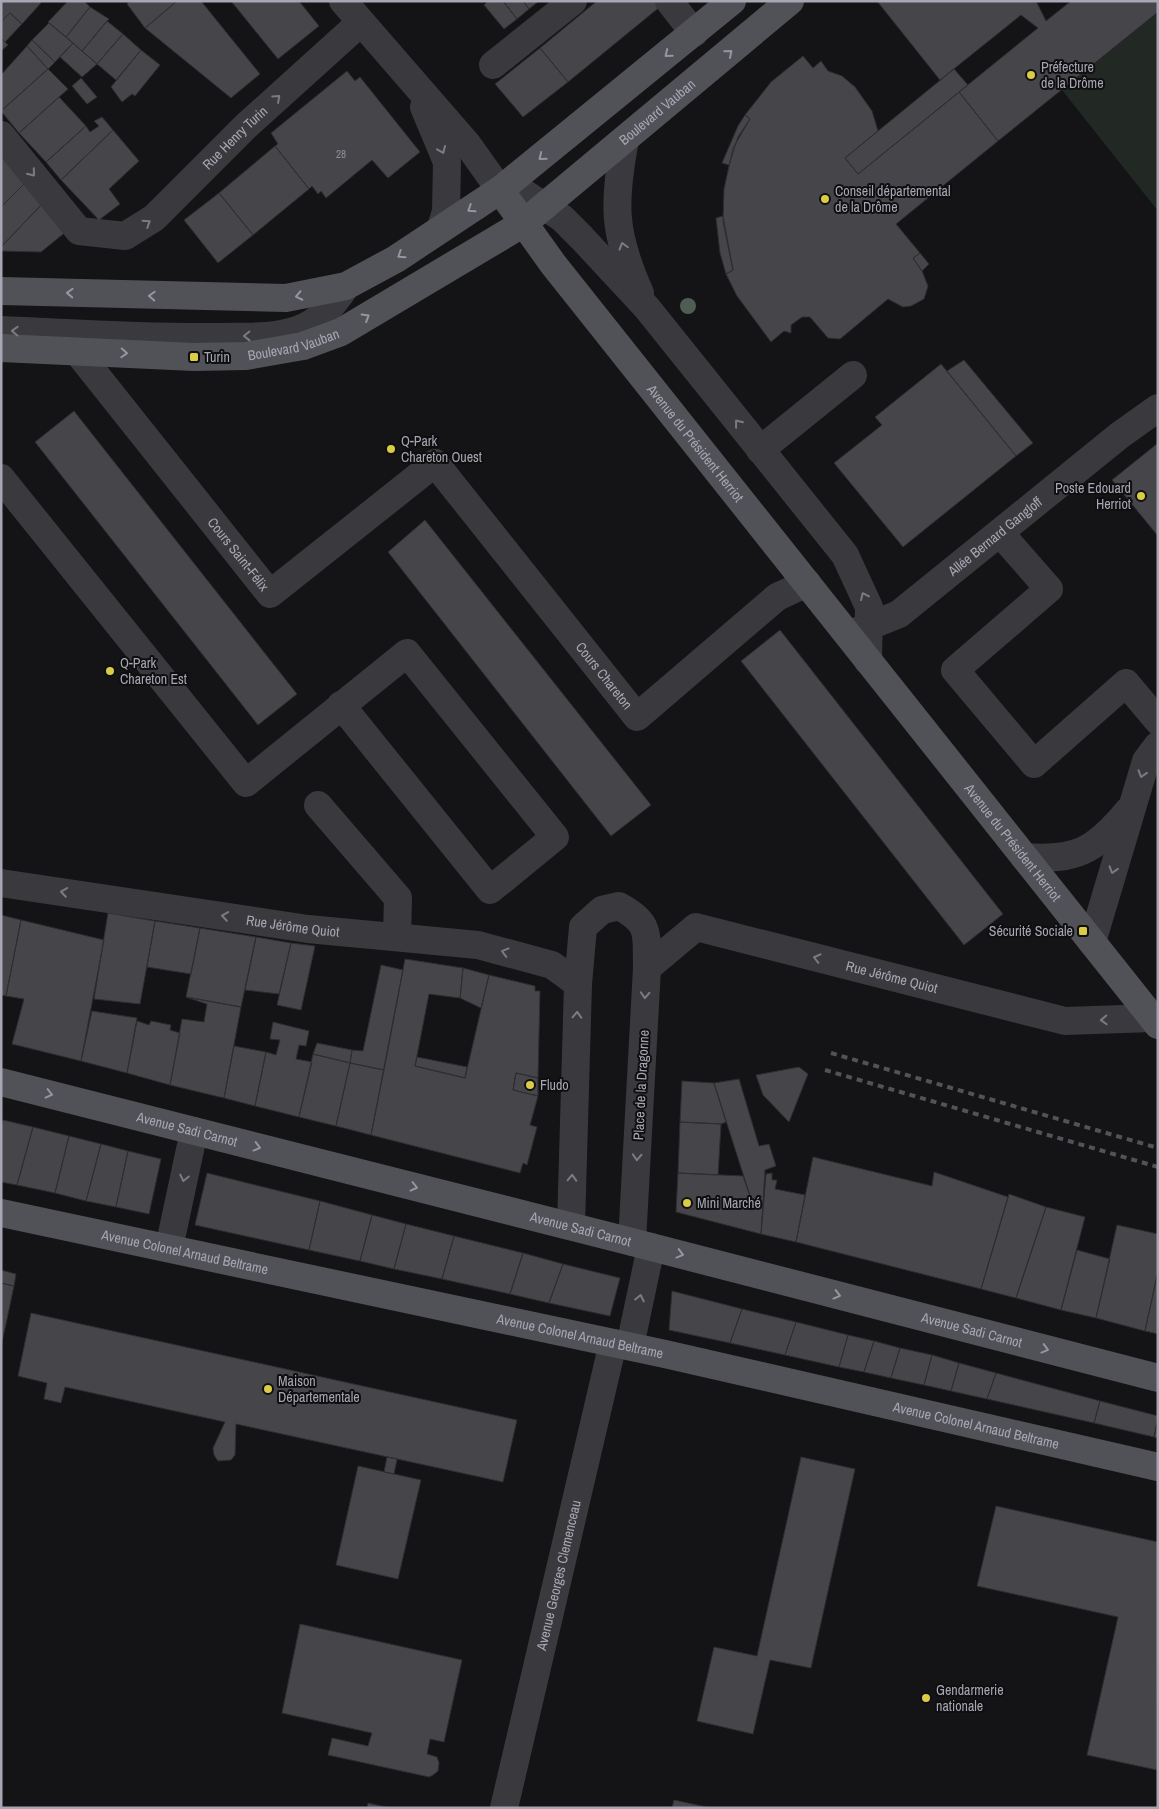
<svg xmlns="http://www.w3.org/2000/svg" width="1159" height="1809" font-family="'Archivo Narrow',sans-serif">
  <rect width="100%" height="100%" fill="#141315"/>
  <!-- green -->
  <path fill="#222925" d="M1158 12V211L1062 90Z"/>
  <!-- building -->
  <path fill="#464549" stroke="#2e2d30" d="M1 1H39L41 3 22 24 10 13 1 22Z
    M68 1H84L90 7 66 37 48 22Z
    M130 1H177L145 28 127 4Z
    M177 1H201L260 74 231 98 145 28Z
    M231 1H299L319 26 278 59Z
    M488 1H503L517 19 504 29 484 5Z
    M503 1H523L529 9 517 19Z
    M523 1H539L529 9Z
    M597 1H667L568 82 540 48Z
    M877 1H1036L1046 21 1071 1H1158V12L998 141 959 92 1038 28 1021 15 940 80Z
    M90 7 109 19 82 51 66 37Z
    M10 13 22 24 5 42 1 38V22Z
    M107 21 123 34 97 64 82 51Z
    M49 23 73 43 55 62 32 40Z
    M123 34 141 50 116 80 97 64Z
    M1 38 8 45 1 51Z
    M32 40 55 62 48 69 27 46Z
    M73 43 97 64 82 77 60 57Z
    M27 46 48 69 1 111V75Z
    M540 48 568 82 523 117 495 84Z
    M141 50 160 65 135 96 132 94 122 102 111 87Z
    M803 56 813 68 821 61 828 71 842 76 855 87 872 111 878 131 845 158 858 174 959 92 998 141 896 224 920 253 913 258 922 271 928 286 924 299 911 306 903 307 888 299 840 339 828 338 810 317H802L791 325V333L784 331 771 342 737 296 726 274 733 270 723 222 724 189 733 148 750 119 745 115 771 82Z
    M48 69 68 89 19 133 1 111Z
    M954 69 968 85 858 174 845 158Z
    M347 71 355 81 360 77 420 152 388 178 372 160 326 198 321 191 318 194 312 186 309 189 275 146 278 144 271 133Z
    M81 78 97 97 87 104 72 86Z
    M59 97 86 126 46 162 19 133Z
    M745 115 750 119 738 137 729 165 722 163 738 126Z
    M102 117 113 130 61 180 46 162 86 126 90 132 99 126 94 121Z
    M113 130 139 161 109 189 120 204 99 220 61 180Z
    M275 146 309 189 253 235 219 193Z
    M1 147 25 183 1 207Z
    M25 183 43 203 1 247V207Z
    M219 193 253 235 218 263 184 220Z
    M43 203 68 230 41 252 1 251V247Z
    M723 216 733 270 726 274 720 253 716 218Z
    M920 253 929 264 922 271 913 258Z
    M964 360 1033 443 1016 456 947 371Z
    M941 364 1016 456 903 547 834 463 882 425 875 417Z
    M74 411 297 694 258 725 35 442Z
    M1158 443V536L1112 480Z
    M425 520 651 805 611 836 388 552Z
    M780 630 1003 914 964 945 741 661Z
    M108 913 155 921 140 1004 94 999Z
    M1 915 21 920 6 996 1 995Z
    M21 920 104 940 81 1061 12 1044 24 999 6 996Z
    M155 921 200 928 191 974 147 967Z
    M200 928 256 937 241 1007 186 997Z
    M256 937 291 943 279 994 245 990Z
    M291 943 315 946 301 1010 277 1005Z
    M405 959 463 968 460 998 429 994 415 1066 465 1078 489 975 535 986V991H540L538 1078 516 1073 513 1090 538 1096 530 1125 537 1127 527 1165 523 1163 520 1173 371 1135Z
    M381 965 403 970 384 1070 350 1063 352 1050 363 1051Z
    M463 968 489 975 481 1008 460 998Z
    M186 997 241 1007 224 1098 170 1085 182 1019 204 1022 207 1004Z
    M92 1011 137 1018 127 1073 81 1061Z
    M137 1021 149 1025 151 1021 171 1025 170 1030 180 1033 170 1085 127 1073Z
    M273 1022 309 1031 306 1046 299 1045 296 1059 312 1062 299 1117 255 1106 266 1052 276 1055 280 1040 270 1039Z
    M317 1043 352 1050 350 1063 313 1054Z
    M234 1046 266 1052 255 1106 224 1098Z
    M313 1054 350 1063 336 1126 299 1117Z
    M417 1057 467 1067 465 1078 415 1066Z
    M350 1063 384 1070 371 1135 336 1126Z
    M799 1067 808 1074 789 1122 763 1095 756 1075Z
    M516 1073 538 1078V1096L513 1090Z
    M739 1079 759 1146 769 1144 776 1166 765 1170 763 1203 752 1202 714 1083Z
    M682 1081 714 1083 726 1122 721 1124 680 1122Z
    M3 1120 33 1127 17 1185 1 1182V1127Z
    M680 1122 721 1124 718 1175 678 1173Z
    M33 1127 69 1136 55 1193 17 1185Z
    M69 1136 101 1144 86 1201 55 1193Z
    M101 1144 128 1151 116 1207 86 1201Z
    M128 1151 161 1159 149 1214 116 1207Z
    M813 1157 932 1186 934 1172 1008 1197 981 1289 796 1242Z
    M207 1173 320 1201 309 1250 195 1225Z
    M678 1173 743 1176 752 1202 763 1203 761 1234 676 1212Z
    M772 1173V1180H777L775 1189 805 1195 796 1242 761 1234 766 1174Z
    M1009 1194 1046 1207 1016 1298 981 1289Z
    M320 1201 372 1215 360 1261 309 1250Z
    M1046 1207 1085 1217 1061 1310 1016 1298Z
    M372 1215 406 1224 394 1269 360 1261Z
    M406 1224 454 1236 442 1279 394 1269Z
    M1117 1225 1158 1234V1271L1145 1331 1096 1318Z
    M454 1236 523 1253 510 1294 442 1279Z
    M1077 1250 1110 1259 1096 1318 1061 1310Z
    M523 1253 563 1264 549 1303 510 1294Z
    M563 1264 620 1278 610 1316 549 1303Z
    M1 1270 16 1274 14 1286 1 1283Z
    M1158 1271V1334L1145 1331Z
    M1 1283 14 1286 1 1347Z
    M672 1291 742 1309 730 1343 669 1330Z
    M742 1309 796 1322 785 1355 730 1343Z
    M31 1313 517 1420 503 1482 236 1424 235 1455 231 1460 218 1461 214 1455 213 1448 225 1422 65 1387 61 1403 44 1399 47 1383 18 1376Z
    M796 1322 848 1335 839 1367 785 1355Z
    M848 1335 874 1341 864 1372 839 1367Z
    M874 1341 900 1348 891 1378 864 1372Z
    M900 1348 932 1355 924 1385 891 1378Z
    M932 1355 959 1363 951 1391 924 1385Z
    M959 1363 996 1373 987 1399 951 1391Z
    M996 1373 1100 1401 1094 1423 987 1399Z
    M1100 1401 1158 1416 1154 1437 1094 1423Z
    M1158 1424V1438L1154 1437Z
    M387 1457 397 1459 394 1474 384 1472Z
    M801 1457 855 1469 811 1668 770 1660 753 1734 697 1721 714 1647 757 1656Z
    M358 1466 421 1480 398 1579 336 1565Z
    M996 1506 1158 1542 1157 1770 1087 1755 1118 1617 977 1586Z
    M300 1624 462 1660 444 1742 430 1739 427 1754 437 1757 439 1763 438 1771 433 1775 429 1777 328 1755 332 1738 368 1746 372 1733 282 1713Z
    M674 1800 711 1808H672Z
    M368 1803 390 1808H367Z"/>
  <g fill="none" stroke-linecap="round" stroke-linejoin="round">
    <!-- minor -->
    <g stroke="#3a3a3e" stroke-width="28">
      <path d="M343 1 468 145 500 190H515L524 193 562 218 582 238 647 308 845 555 869 607 868 661"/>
      <path d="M669 1 694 33"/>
      <path d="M493 65 573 1"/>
      <path d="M424 107 447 162 446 211 441 228"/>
      <path id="s1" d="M1 135 79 231 125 236 154 218 246 126 360 23"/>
      <path d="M625 140C613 203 613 233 640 293"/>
      <path d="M1 330C72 333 143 338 214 337 241 336 270 339 297 330 319 323 333 305 346 286"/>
      <path id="s2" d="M76 350 270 594 435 463 637 717 777 597 807 583"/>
      <path d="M760 450 853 375"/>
      <path d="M1 478 246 783 407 653 555 837 490 890 341 705"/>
      <path d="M1000 533 1049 589 955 670 1034 764 1126 683 1158 721"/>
      <path id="s3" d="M855 632 899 614 1120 435 1158 408"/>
      <path d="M318 805 398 898 397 937"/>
      <path d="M1024 857C1076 861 1095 851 1128 811"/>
      <path id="s4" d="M1 883 308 929 478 945 552 965 578 984"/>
      <path d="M1092 942 1146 761 1158 745"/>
      <path id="s5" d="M647 968 696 927 1065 1021 1153 1018"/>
      <path d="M571 1226 578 984 583 927 602 910 619 906C652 924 646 934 647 968L632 1242"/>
      <path d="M169 1248 194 1131"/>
      <path d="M630 1346 651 1247"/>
      <path id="s6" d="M504 1808 613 1343"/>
    </g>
    <!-- major -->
    <g stroke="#515158" stroke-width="28">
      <path id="s7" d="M500 190 553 264 1158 1025"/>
      <path d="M1 291 286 298 346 286 396 259 500 190 732 1"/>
      <path id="s8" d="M1 348 194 357 246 356 303 346 341 332 524 223 790 1"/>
      <path id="s9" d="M1 1082 632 1242 1158 1378"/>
      <path id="s10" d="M1 1213 665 1354 1158 1467"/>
    </g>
    <!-- rail -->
    <path stroke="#525258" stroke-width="4" stroke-dasharray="6 5" stroke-linecap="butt" d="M831 1053 1158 1148
      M825 1070 1158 1167"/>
  </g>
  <!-- trees -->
  <circle fill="#4f5e54" cx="688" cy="306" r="8"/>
  <!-- one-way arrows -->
  <defs><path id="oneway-chevron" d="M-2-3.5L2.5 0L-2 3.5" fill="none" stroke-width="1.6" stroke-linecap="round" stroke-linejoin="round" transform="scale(1.25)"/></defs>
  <g stroke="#9696a1">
    <use href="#oneway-chevron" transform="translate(729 53) rotate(-40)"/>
    <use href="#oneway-chevron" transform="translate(668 54) rotate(141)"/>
    <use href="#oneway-chevron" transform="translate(542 157) rotate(141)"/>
    <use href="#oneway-chevron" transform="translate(471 209) rotate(147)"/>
    <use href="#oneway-chevron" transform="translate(401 255) rotate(146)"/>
    <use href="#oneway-chevron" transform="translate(70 293) rotate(-178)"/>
    <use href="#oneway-chevron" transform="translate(152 296) rotate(-177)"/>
    <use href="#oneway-chevron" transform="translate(299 296) rotate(168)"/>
    <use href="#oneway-chevron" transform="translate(366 317) rotate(-31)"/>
    <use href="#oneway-chevron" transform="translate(124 353) rotate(3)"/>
    <use href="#oneway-chevron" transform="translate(49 1094) rotate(14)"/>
    <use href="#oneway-chevron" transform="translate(257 1147) rotate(15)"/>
    <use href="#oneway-chevron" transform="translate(414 1187) rotate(14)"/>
    <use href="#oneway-chevron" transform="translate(680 1254) rotate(15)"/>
    <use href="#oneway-chevron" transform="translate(837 1295) rotate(15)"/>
    <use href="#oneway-chevron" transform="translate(1045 1349) rotate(15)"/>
  </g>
  <g stroke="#7b7b84">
    <use href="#oneway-chevron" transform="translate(277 98) rotate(-42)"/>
    <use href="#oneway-chevron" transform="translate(442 150) rotate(67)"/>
    <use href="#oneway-chevron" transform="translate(32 173) rotate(51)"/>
    <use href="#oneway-chevron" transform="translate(147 223) rotate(-33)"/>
    <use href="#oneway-chevron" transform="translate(623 246) rotate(-106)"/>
    <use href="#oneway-chevron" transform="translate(15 331) rotate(-178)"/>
    <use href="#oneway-chevron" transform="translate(247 336) rotate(179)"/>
    <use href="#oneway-chevron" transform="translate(738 423) rotate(-128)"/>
    <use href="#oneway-chevron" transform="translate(864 596) rotate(-115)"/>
    <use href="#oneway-chevron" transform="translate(1142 774) rotate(107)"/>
    <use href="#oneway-chevron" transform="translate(1113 870) rotate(107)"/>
    <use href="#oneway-chevron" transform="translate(64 892) rotate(-171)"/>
    <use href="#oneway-chevron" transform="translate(225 916) rotate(-171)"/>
    <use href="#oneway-chevron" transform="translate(505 952) rotate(-165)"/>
    <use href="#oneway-chevron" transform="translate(817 958) rotate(-166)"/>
    <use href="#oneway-chevron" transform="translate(645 995) rotate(93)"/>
    <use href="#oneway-chevron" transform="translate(577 1015) rotate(-88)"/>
    <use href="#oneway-chevron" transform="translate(1104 1020) rotate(178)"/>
    <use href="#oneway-chevron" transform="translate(637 1157) rotate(93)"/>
    <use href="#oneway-chevron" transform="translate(184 1178) rotate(102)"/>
    <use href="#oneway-chevron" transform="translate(572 1178) rotate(-88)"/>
    <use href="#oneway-chevron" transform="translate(640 1298) rotate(-78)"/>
  </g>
  <!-- markers -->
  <g fill="#dacc45" stroke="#0f0e10" stroke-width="2">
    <circle cx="1031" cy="75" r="5"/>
    <circle cx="825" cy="199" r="5"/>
    <rect x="189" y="352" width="10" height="10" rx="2.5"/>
    <circle cx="391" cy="449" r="5"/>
    <circle cx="1141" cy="496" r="5"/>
    <circle cx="110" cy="671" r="5"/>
    <rect x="1078" y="926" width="10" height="10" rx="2.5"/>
    <circle cx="530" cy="1085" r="5"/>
    <circle cx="687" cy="1203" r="5"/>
    <circle cx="268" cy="1389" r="5"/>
    <circle cx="926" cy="1698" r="5"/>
  </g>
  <g text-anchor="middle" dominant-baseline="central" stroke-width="4" stroke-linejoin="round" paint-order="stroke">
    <!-- number labels -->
    <g font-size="11" fill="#8f8e98">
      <text x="341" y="154">28</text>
    </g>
    <!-- poi labels -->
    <g font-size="14" fill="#a7a7b3" stroke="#0f0e10" text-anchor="start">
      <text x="1041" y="67">Préfecture<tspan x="1041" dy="16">de la Drôme</tspan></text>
      <text x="835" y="191">Conseil départemental<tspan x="835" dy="16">de la Drôme</tspan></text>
      <text x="204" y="357">Turin</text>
      <text x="401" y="441">Q-Park<tspan x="401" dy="16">Chareton Ouest</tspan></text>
      <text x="1131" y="488" text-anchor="end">Poste Edouard<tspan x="1131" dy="16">Herriot</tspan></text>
      <text x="120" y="663">Q-Park<tspan x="120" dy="16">Chareton Est</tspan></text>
      <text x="1073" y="931" text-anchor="end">Sécurité Sociale</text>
      <text x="540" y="1085">Fludo</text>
      <text x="697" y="1203">Mini Marché</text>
      <text x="278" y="1381">Maison<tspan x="278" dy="16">Départementale</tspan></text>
      <text x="936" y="1690">Gendarmerie<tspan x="936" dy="16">nationale</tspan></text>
    </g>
    <!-- street labels -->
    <g font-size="14" fill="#a7a7b3" stroke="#0f0e10">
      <text stroke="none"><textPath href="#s8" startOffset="730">Boulevard Vauban</textPath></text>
      <text stroke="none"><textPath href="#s1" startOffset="318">Rue Henry Turin</textPath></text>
      <text stroke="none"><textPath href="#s8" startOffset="294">Boulevard Vauban</textPath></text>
      <text stroke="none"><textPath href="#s7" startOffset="320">Avenue du Président Herriot</textPath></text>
      <text stroke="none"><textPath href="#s3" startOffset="171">Allée Bernard Gangloff</textPath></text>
      <text stroke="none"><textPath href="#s2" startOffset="261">Cours Saint-Félix</textPath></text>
      <text stroke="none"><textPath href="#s2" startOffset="794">Cours Chareton</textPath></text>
      <text stroke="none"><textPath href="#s7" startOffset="830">Avenue du Président Herriot</textPath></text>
      <text stroke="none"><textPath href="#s4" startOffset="295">Rue Jérôme Quiot</textPath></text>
      <text stroke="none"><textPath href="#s5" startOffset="266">Rue Jérôme Quiot</textPath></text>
      <text transform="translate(641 1085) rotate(-87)">Place de la Dragonne</text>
      <text stroke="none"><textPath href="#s9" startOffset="192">Avenue Sadi Carnot</textPath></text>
      <text stroke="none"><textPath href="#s9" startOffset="598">Avenue Sadi Carnot</textPath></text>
      <text stroke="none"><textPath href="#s10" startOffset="188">Avenue Colonel Arnaud Beltrame</textPath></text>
      <text stroke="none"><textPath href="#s9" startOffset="1002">Avenue Sadi Carnot</textPath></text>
      <text stroke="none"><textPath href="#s10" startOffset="592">Avenue Colonel Arnaud Beltrame</textPath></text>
      <text stroke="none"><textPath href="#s10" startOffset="998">Avenue Colonel Arnaud Beltrame</textPath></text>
      <text stroke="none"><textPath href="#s6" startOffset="239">Avenue Georges Clemenceau</textPath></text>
    </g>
  </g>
  <!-- border -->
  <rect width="1159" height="1809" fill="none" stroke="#a7a7b3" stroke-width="5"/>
</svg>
